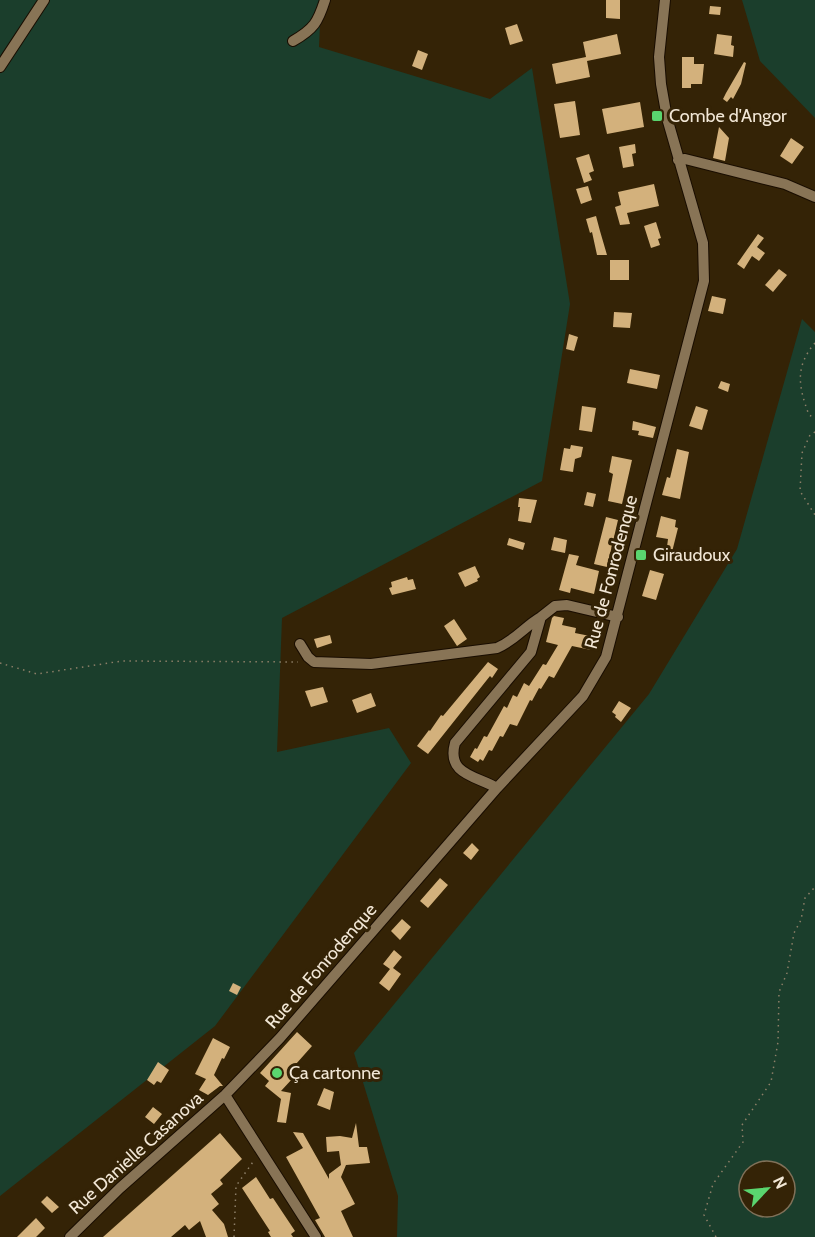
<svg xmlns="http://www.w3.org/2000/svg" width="815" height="1237" font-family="Cabin,sans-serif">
  <rect width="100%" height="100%" fill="#342306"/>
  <!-- green -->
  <path fill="#1b3e2c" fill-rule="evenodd" d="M0 0H321L319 47 490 99 532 68 570 304 542 481 282 618 277 752 389 728 411 763 215 1026 0 1196Z
    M742 0H815V118L760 61Z
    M802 319 815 332V1237H397L398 1196 354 1053 649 694 737 549ZM749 1171H785V1207H749Z"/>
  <!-- building -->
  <path fill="#d3b17c" d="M606 0H620V19L606 18Z
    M710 6 721 7 720 15 709 14Z
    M517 24 523 41 510 45 505 28Z
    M617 34 621 54 587 61 590 77 556 84 552 64 586 57 583 42Z
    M717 34 732 36 731 45 734 46 733 57 714 54Z
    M418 50 428 54 422 70 412 66Z
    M682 57H694V64H704L702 84H691V88H682Z
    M744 62 746 63 741 84 733 99 731 97 727 102 723 99 726 93Z
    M575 101 580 135 560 138 554 104Z
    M640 102 644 127 607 134 602 109Z
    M719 127 729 138 725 161 713 158Z
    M791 138 804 147 792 164 780 156Z
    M635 144 636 153 632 154 634 166 623 168 619 147Z
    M589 154 594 171 589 173 592 180 584 183 576 158Z
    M654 184 659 206 627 213 630 224 620 225 615 207 621 205 618 192Z
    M588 186 592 200 581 204 576 189Z
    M596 216 600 231 607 255H597L592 232 590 233 586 219Z
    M656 222 661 238 658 239 660 245 651 248 644 226Z
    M758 234 764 238 757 247 765 253 759 261 752 256 744 269 737 264Z
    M610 260H629V280H610Z
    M779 269 787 275 773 292 765 285Z
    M712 296 726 299 723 314 708 311Z
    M614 312 632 313 630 328 613 327Z
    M569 334 578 337 574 351 566 349Z
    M630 369 660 375 657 389 627 383Z
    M721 381 730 384 728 392 718 388Z
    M582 406 596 408 592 432 579 430Z
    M696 406 708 410 702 430 689 426Z
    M633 421 656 427 653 438 638 435 639 431 632 430Z
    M571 445 583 447 581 457 575 459 573 472 560 470 564 448 570 449Z
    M677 449 689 452 680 499 662 495 667 477 670 478Z
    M612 456 632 460 622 504 608 501 613 474 609 472Z
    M587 492 596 494 593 507 584 505Z
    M519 498 537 500 531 523 518 521 520 507H518Z
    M661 516 676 520 675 527 678 528 671 556 666 555 668 539 656 537Z
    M606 517 618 520 607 567 594 564Z
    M554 537 567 540 565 553 551 550Z
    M509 538 525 543 523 550 507 545Z
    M569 554 579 556 576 565 599 571 594 594 571 588 570 593 559 590Z
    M475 566 480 577 477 579 478 581 465 587 458 573Z
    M650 570 664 574 656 600 642 596Z
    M407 577 408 580 413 579 416 589 392 595 389 588 392 587 391 582Z
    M554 616 564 618 562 625 576 628 575 633 590 636 589 640 593 641 591 650 572 646 554 678 549 676 541 689 539 688 532 701 530 700 517 726 510 724 503 737 500 736 492 751 489 750 483 761 480 759 478 762 470 757 475 748 477 749 484 736 487 737 504 706 507 708 513 695 517 697 524 683 529 686 543 664 546 665 558 645 546 642 552 618Z
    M454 619 467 639 457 646 444 626Z
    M330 635 332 643 317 648 314 639Z
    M488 662 498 669 492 678 490 676 428 754 417 746 429 730 430 731 441 715 443 716Z
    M323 687 328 702 311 707 305 691Z
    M371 693 376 706 357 713 352 700Z
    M619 701 631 708 621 722 615 717 616 715 612 712Z
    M472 843 479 850 471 860 463 853Z
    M440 878 448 885 428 908 420 901Z
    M402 919 411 927 400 940 391 931Z
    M394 950 402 957 393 968 401 974 389 991 379 983 390 969 383 964Z
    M233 983 241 987 237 995 229 991Z
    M297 1032 312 1046 288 1073 293 1078 281 1091 291 1093 286 1123 277 1122 281 1099 265 1086 269 1081 260 1073Z
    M213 1038 230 1047 224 1059 222 1058 214 1075 223 1086H220L208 1095 199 1090 206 1079 195 1074Z
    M158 1062 169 1070 161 1083 157 1081 154 1085 147 1080Z
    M324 1088 334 1092 330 1110 317 1105Z
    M153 1107 162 1114 154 1124 145 1117Z
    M356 1123 359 1147H367L370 1163 346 1165 341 1177 355 1204 341 1211 353 1237H325L315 1220 320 1218 286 1157 303 1148 293 1132 303 1133 329 1179V1174L341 1165 339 1151 327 1152 326 1137 340 1136 352 1138Z
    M220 1133 242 1159 220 1180 223 1184 211 1194 219 1204 212 1210 224 1224 228 1237H206L200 1221 189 1230 185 1225 171 1237H103Z
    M256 1177 270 1199 273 1198 295 1231 291 1234 293 1237H271L268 1232 270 1231 242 1188Z
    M47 1196 59 1207 52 1213 41 1202Z
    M36 1218 45 1228 36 1237H17Z"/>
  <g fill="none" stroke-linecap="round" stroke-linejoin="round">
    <defs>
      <path id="minor" d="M293 41C314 29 318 22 325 0
        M0 67 44 0
        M678 160 685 159 785 184 815 197
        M300 644 308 657 314 662 371 664 497 648C517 639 524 627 541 617
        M497 788C477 776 446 775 455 743L531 652 541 617 555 606 567 605 618 617
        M225 1095 316 1237
        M70 1237 120 1188 225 1095 280 1038 497 788 583 696 606 657 704 281 703 243 667 118 661 84 659 57 665 0"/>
    </defs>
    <!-- minor casing -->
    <use href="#minor" stroke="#190d00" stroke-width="12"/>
    <!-- path -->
    <path stroke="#8d7f68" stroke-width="1.5" stroke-dasharray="1.5 4.5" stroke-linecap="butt" d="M815 343C794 367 799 388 809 415L815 418
      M815 432 810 435 802 453 800 491 815 515
      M0 663 37 674 122 661 298 662
      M234 1237 236 1186 255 1159
      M716 1237 704 1215 713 1184 743 1142 742 1125 771 1082 778 1042 779 992 787 973 794 933 801 920 805 898 815 887"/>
    <!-- minor -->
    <use href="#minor" stroke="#887456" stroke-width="10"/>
  </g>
  <!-- markers -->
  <g fill="#5ad56f" stroke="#342306" stroke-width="2">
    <rect x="651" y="110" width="12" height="12" rx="3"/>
    <rect x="635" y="549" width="12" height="12" rx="3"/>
    <circle cx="277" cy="1073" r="6"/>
  </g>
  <g text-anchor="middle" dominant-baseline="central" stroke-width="6" stroke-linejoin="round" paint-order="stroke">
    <!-- poi labels -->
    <g font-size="18" fill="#f2e7d6" stroke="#342306" text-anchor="start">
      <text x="669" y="116">Combe d'Angor</text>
      <text x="653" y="555">Giraudoux</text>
      <text x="289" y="1073">Ça cartonne</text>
    </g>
    <!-- street labels -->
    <g font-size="18" fill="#f2e7d6" stroke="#342306">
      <text transform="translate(611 572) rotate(-75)">Rue de Fonrodenque</text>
      <text transform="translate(321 966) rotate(-49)">Rue de Fonrodenque</text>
      <text transform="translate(136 1153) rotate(-42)">Rue Danielle Casanova</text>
    </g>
  </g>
  <!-- north arrow -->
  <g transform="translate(767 1189) rotate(64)"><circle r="28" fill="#342306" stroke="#807159" stroke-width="1.5"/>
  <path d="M0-4.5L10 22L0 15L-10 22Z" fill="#5ad56f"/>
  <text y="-9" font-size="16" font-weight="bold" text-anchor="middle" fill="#f2e7d6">N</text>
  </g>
</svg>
